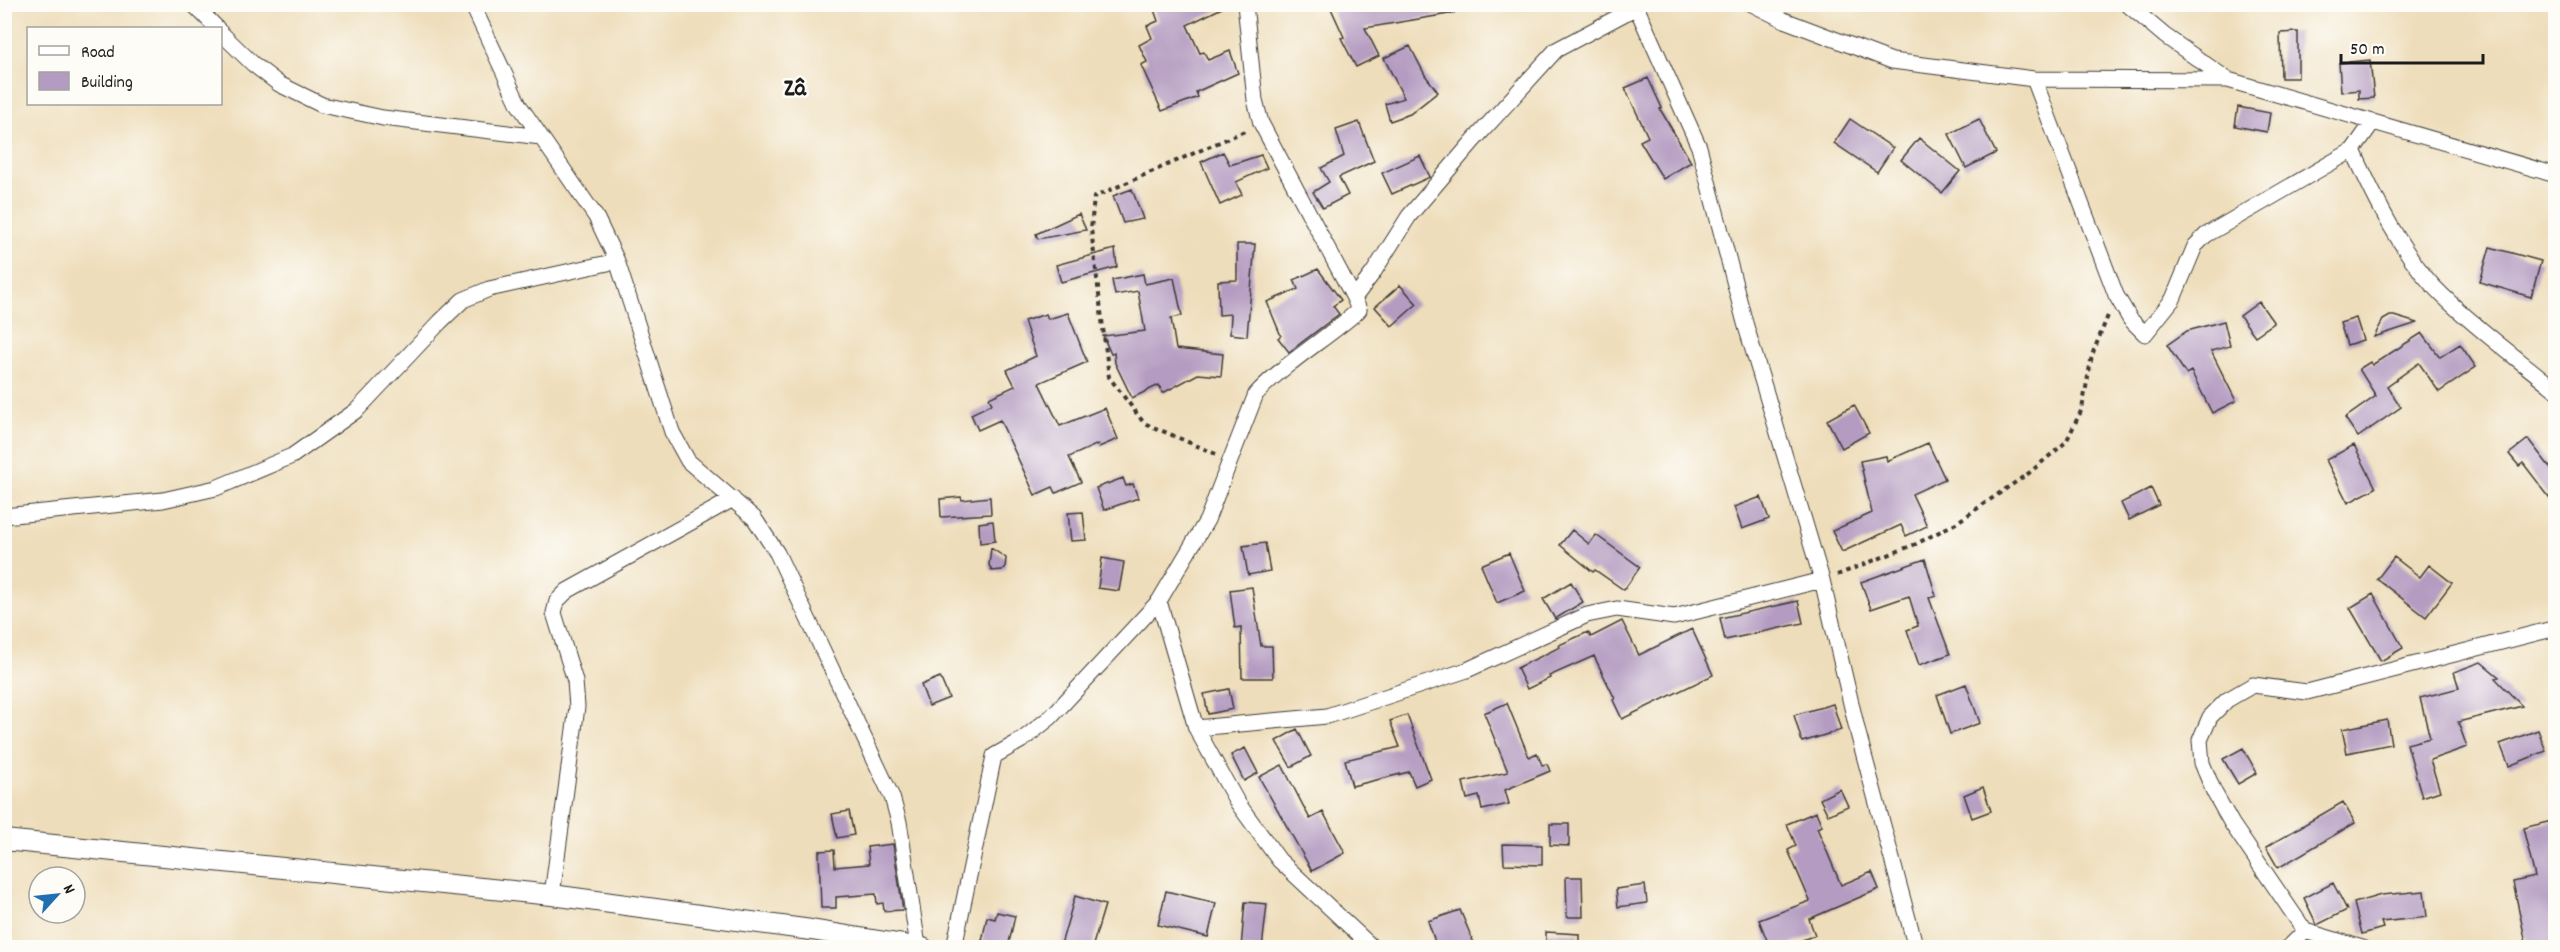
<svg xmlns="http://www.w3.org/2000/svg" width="2560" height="952" font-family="Dekko,sans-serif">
  <rect width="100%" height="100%" fill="#fdfcf7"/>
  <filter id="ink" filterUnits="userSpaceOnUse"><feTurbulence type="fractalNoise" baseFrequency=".0167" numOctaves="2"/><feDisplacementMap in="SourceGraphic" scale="12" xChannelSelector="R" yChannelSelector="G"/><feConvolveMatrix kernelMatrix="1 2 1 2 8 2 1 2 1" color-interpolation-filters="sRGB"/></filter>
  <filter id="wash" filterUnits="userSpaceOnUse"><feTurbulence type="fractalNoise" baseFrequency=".008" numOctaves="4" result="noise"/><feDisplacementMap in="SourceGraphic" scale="24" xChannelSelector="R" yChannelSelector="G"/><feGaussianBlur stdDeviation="1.35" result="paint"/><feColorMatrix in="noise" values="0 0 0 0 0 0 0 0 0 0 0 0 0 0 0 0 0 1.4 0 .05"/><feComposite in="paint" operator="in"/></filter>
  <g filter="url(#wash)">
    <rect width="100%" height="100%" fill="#eeddba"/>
    <g id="blocks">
      <!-- building -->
      <path fill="#b49bc1" d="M1152 4H1230L1187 25 1200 53 1204 52 1208 60 1230 51 1238 73 1196 92 1198 97 1162 111 1141 65 1147 62 1139 45 1152 38 1147 26 1158 21Z
        M1329 4H1454V13L1365 28 1379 56 1356 67 1341 38 1344 37Z
        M2298 32V78H2281L2280 33Z
        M1410 46 1425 75 1438 92 1410 114 1390 121 1385 104 1404 98 1384 58Z
        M2370 60 2374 98 2359 99V90L2341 92 2339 63Z
        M1648 78 1662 108 1660 109 1691 162 1663 179 1640 141 1648 137 1625 88Z
        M2238 107 2270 113 2267 132 2235 126Z
        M1850 119 1893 148 1877 172 1834 143Z
        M1979 119 1996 153 1966 168 1949 134Z
        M1359 122 1374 161 1339 177 1348 195 1323 208 1313 192 1329 182 1321 168 1344 156 1336 130Z
        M1919 138 1960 171 1942 193 1901 160Z
        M1223 152 1230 165 1261 155 1267 168 1236 182 1242 195 1220 205 1201 162Z
        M1420 156 1430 177 1392 194 1382 173Z
        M1132 189 1143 219 1123 223 1113 196Z
        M1079 214 1086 230 1038 239 1036 234Z
        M1237 244H1255L1247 336 1230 334 1231 314 1219 315 1218 281 1237 280Z
        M2490 247 2541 261 2531 297 2480 282Z
        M1115 249 1117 267 1061 282 1056 265Z
        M1318 269 1341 300 1333 306 1339 314 1289 352 1278 338 1281 336 1267 302 1298 289 1294 280Z
        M1143 274 1145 284 1174 278 1182 316 1171 318 1176 349 1223 354 1221 376 1198 374 1163 393 1159 385 1132 398 1115 363 1114 353 1111 354 1103 336 1145 331 1138 291 1115 295 1112 280Z
        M1400 285 1417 304 1392 326 1375 307Z
        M2259 302 2274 323 2255 336 2240 316Z
        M1068 313 1087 362 1039 383 1060 426 1105 408 1118 439 1099 447 1098 444 1069 457 1081 482 1056 493 1053 487 1035 495 1000 420 978 430 971 414 992 404 989 398 1015 386 1007 370 1036 356 1024 321 1046 314 1048 319Z
        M2390 316H2394L2417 323 2374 337 2383 320Z
        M2356 318 2363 340 2347 345 2340 323Z
        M2224 321 2230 346 2211 351 2236 401 2212 413 2191 371 2186 374 2167 345 2187 331Z
        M2422 333 2440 357 2460 344 2476 367 2439 392 2419 363 2387 386 2401 407 2358 437 2345 418 2376 396 2359 369 2370 362 2372 365Z
        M1854 405 1869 433 1842 448 1827 420Z
        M2528 439 2556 475V506L2523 463 2519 466 2509 454Z
        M1928 443 1945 479 1912 494 1927 526 1906 536 1901 525 1842 552 1832 531 1872 513 1860 461 1886 456 1887 461Z
        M2354 445 2376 488 2348 503 2326 460Z
        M1123 478 1126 486 1133 484 1138 498 1104 510 1096 488Z
        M2151 488 2159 505 2129 520 2121 503Z
        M961 497 962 500 990 497 991 514 941 517 940 499Z
        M1761 497 1769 519 1742 529 1734 507Z
        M1083 512 1086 540 1071 541 1068 513Z
        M993 521 995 541 980 543 979 523Z
        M1572 530 1589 544 1596 535 1640 567 1624 590 1595 570 1593 572 1560 545Z
        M1265 543 1270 571 1248 575 1243 546Z
        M991 548 1006 558 1005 568 1002 570 992 571 989 565Z
        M1509 553 1525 591 1497 603 1481 565Z
        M2394 557 2420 577 2429 565 2452 583 2426 617 2377 579Z
        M1102 558 1124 562 1119 591 1098 588Z
        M1925 559 1936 596 1929 598 1950 654 1919 665 1907 630 1918 626 1909 596 1871 609 1861 582Z
        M1571 582 1583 602 1555 619 1543 599Z
        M1252 587 1261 646H1272L1273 678H1242L1241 627 1235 628 1230 590Z
        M2373 594 2403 648 2381 661 2350 608Z
        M1798 601 1803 623 1725 640 1720 618Z
        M1622 621 1639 655 1692 629 1713 675 1622 719 1613 700 1615 699 1594 656 1549 676 1550 678 1527 689 1517 668 1560 647 1559 645 1588 632 1591 637Z
        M2481 662 2499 677 2495 678 2522 706 2458 722 2467 747 2430 760 2440 791 2422 797 2407 744 2430 738 2420 698 2459 688 2454 672Z
        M940 677 949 698 929 706 921 685Z
        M1966 684 1980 723 1950 734 1937 695Z
        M1229 689 1233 709 1208 714 1204 694Z
        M1507 703 1529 757 1537 753 1542 765 1547 764 1550 771 1505 790 1509 804 1482 810 1479 796 1467 799 1463 782 1508 772 1484 713Z
        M1833 704 1841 730 1802 742 1794 715Z
        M1407 715 1431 779 1415 786 1409 772 1352 786 1345 760 1400 747 1390 721Z
        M2387 720 2391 744 2347 753 2342 729Z
        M1297 729 1311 756 1291 767 1276 741Z
        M2538 730 2546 751 2509 766 2500 744Z
        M1245 748 1258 773 1244 781 1231 755Z
        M2243 748 2257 773 2238 784 2223 759Z
        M1282 765 1310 819 1323 812 1345 853 1312 871 1259 777Z
        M1983 787 1991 811 1972 818 1964 795Z
        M1840 789 1848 806 1828 815 1820 799Z
        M2343 802 2355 823 2278 868 2266 847Z
        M849 811 854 835 837 838 832 814Z
        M1816 812 1822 826 1817 828 1841 885 1872 872 1879 889 1809 919 1815 935 1783 948H1770L1759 920 1810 901 1788 850 1796 846 1787 824Z
        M2556 820V909L2551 910 2556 948H2527L2513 882 2535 877 2523 828Z
        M1550 824H1569V846L1550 845Z
        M893 844 903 910 884 911 883 903 877 904 876 894 836 897V908H821L819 851 834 850 835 867 869 864 867 847Z
        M1503 844 1542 845V865L1504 864Z
        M1566 877H1582L1583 917H1567Z
        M2333 883 2347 910 2317 925 2304 898Z
        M1645 885 1647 903 1618 907 1616 889Z
        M1166 891 1216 903 1208 937 1158 925Z
        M2424 891 2427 917 2381 922 2383 928 2362 934 2354 903 2381 895Z
        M1075 896 1105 905 1092 948H1060Z
        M1245 902 1267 904 1262 948H1241Z
        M1460 910 1476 948H1437L1428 921Z
        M997 912 1015 916 1008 947 982 941 987 917 995 919Z
        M1546 932 1579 934V948L1546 947Z"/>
    </g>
  </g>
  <g filter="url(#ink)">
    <use href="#blocks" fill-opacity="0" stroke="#3c3934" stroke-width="1.5"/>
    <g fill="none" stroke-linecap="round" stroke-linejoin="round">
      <defs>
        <path id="minor" d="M193 4 217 28
          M472 4 519 105 596 217 617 261 672 432 688 461 754 518 777 553 892 797 899 822 918 946
          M1245 4 1255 100 1261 123 1354 298
          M1635 4 1699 147 1745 323 1822 580 1858 733 1916 948
          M1752 4 1784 20 1892 61 2034 79 2228 80
          M2127 4 2165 36 2228 80 2556 175
          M220 32 253 64 279 84 322 105 383 118 541 137
          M2034 79 2116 295 2130 319 2145 334 2173 299 2195 246 2206 235 2353 150
          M2372 123 2353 150C2374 197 2404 259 2442 295 2477 329 2518 359 2556 390
          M4 516 163 500 216 488 292 456 357 410 440 322 463 300 489 289 617 261
          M1159 601 1196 728 1237 802 1279 860 1373 948
          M1196 728 1327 716 1467 670 1587 615 1617 609 1674 617 1822 580
          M552 895 577 707 575 681 554 613 557 601 567 591 733 499
          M954 948 994 756 1022 740 1051 717 1159 601 1207 520 1256 394C1286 362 1326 339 1359 310L1354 298 1373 273 1409 216 1474 140 1556 50 1635 8
          M2288 948 2305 931
          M2362 948 2305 931 2232 824 2214 792 2202 763 2200 740 2210 717 2227 700 2253 685 2307 692 2556 628"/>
        <path id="tertiary" d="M4 840 552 895 811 930 923 948"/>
      </defs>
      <!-- minor casing -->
      <use href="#minor" stroke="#3c3934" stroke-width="17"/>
      <!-- tertiary casing -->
      <use href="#tertiary" stroke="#3c3934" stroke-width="22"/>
      <!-- path -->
      <path stroke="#3c3934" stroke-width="4" stroke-dasharray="4.5 4.5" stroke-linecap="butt" d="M1216 454 1144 423 1109 377 1091 229 1094 197 1247 130
        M1837 575 1916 544 1956 523 2029 473 2066 442 2082 409 2092 355 2109 313"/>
      <!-- minor -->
      <use href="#minor" stroke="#fff" stroke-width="15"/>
      <!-- tertiary -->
      <use href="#tertiary" stroke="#fff" stroke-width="20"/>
    </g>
  </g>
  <g text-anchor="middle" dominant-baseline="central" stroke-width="5" stroke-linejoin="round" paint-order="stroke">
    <!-- quarter labels -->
    <g font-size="24" font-weight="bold" fill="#1c1c1c" stroke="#fdfcf7">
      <text x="795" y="90">Zâ</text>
    </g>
  </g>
  <!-- margin -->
  <rect width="2560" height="952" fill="none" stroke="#fdfcf7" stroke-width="24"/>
  <!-- legend -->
  <rect x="27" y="27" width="195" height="78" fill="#fdfcf7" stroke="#a3a29f" stroke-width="1.5"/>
  <rect x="39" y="46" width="30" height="9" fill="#ffffff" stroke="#a3a29f" stroke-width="1.5"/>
  <text x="81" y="57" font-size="18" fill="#1c1c1c">Road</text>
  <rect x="39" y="72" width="30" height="18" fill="#b49bc1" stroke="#a3a29f" stroke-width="1.5"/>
  <text x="81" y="87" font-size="18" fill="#1c1c1c">Building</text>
  <!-- north arrow -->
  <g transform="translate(57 895) rotate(63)"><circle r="28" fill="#fdfcf7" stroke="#a3a29f" stroke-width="1.5"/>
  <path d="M0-4.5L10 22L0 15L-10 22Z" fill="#1f6fb2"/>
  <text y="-9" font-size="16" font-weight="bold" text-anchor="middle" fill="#1c1c1c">N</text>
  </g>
  <!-- scale -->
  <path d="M2341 54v9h142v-9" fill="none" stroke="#1c1c1c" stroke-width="3"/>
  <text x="2350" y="54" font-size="18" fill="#1c1c1c" stroke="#fdfcf7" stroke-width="4.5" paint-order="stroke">50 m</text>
</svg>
